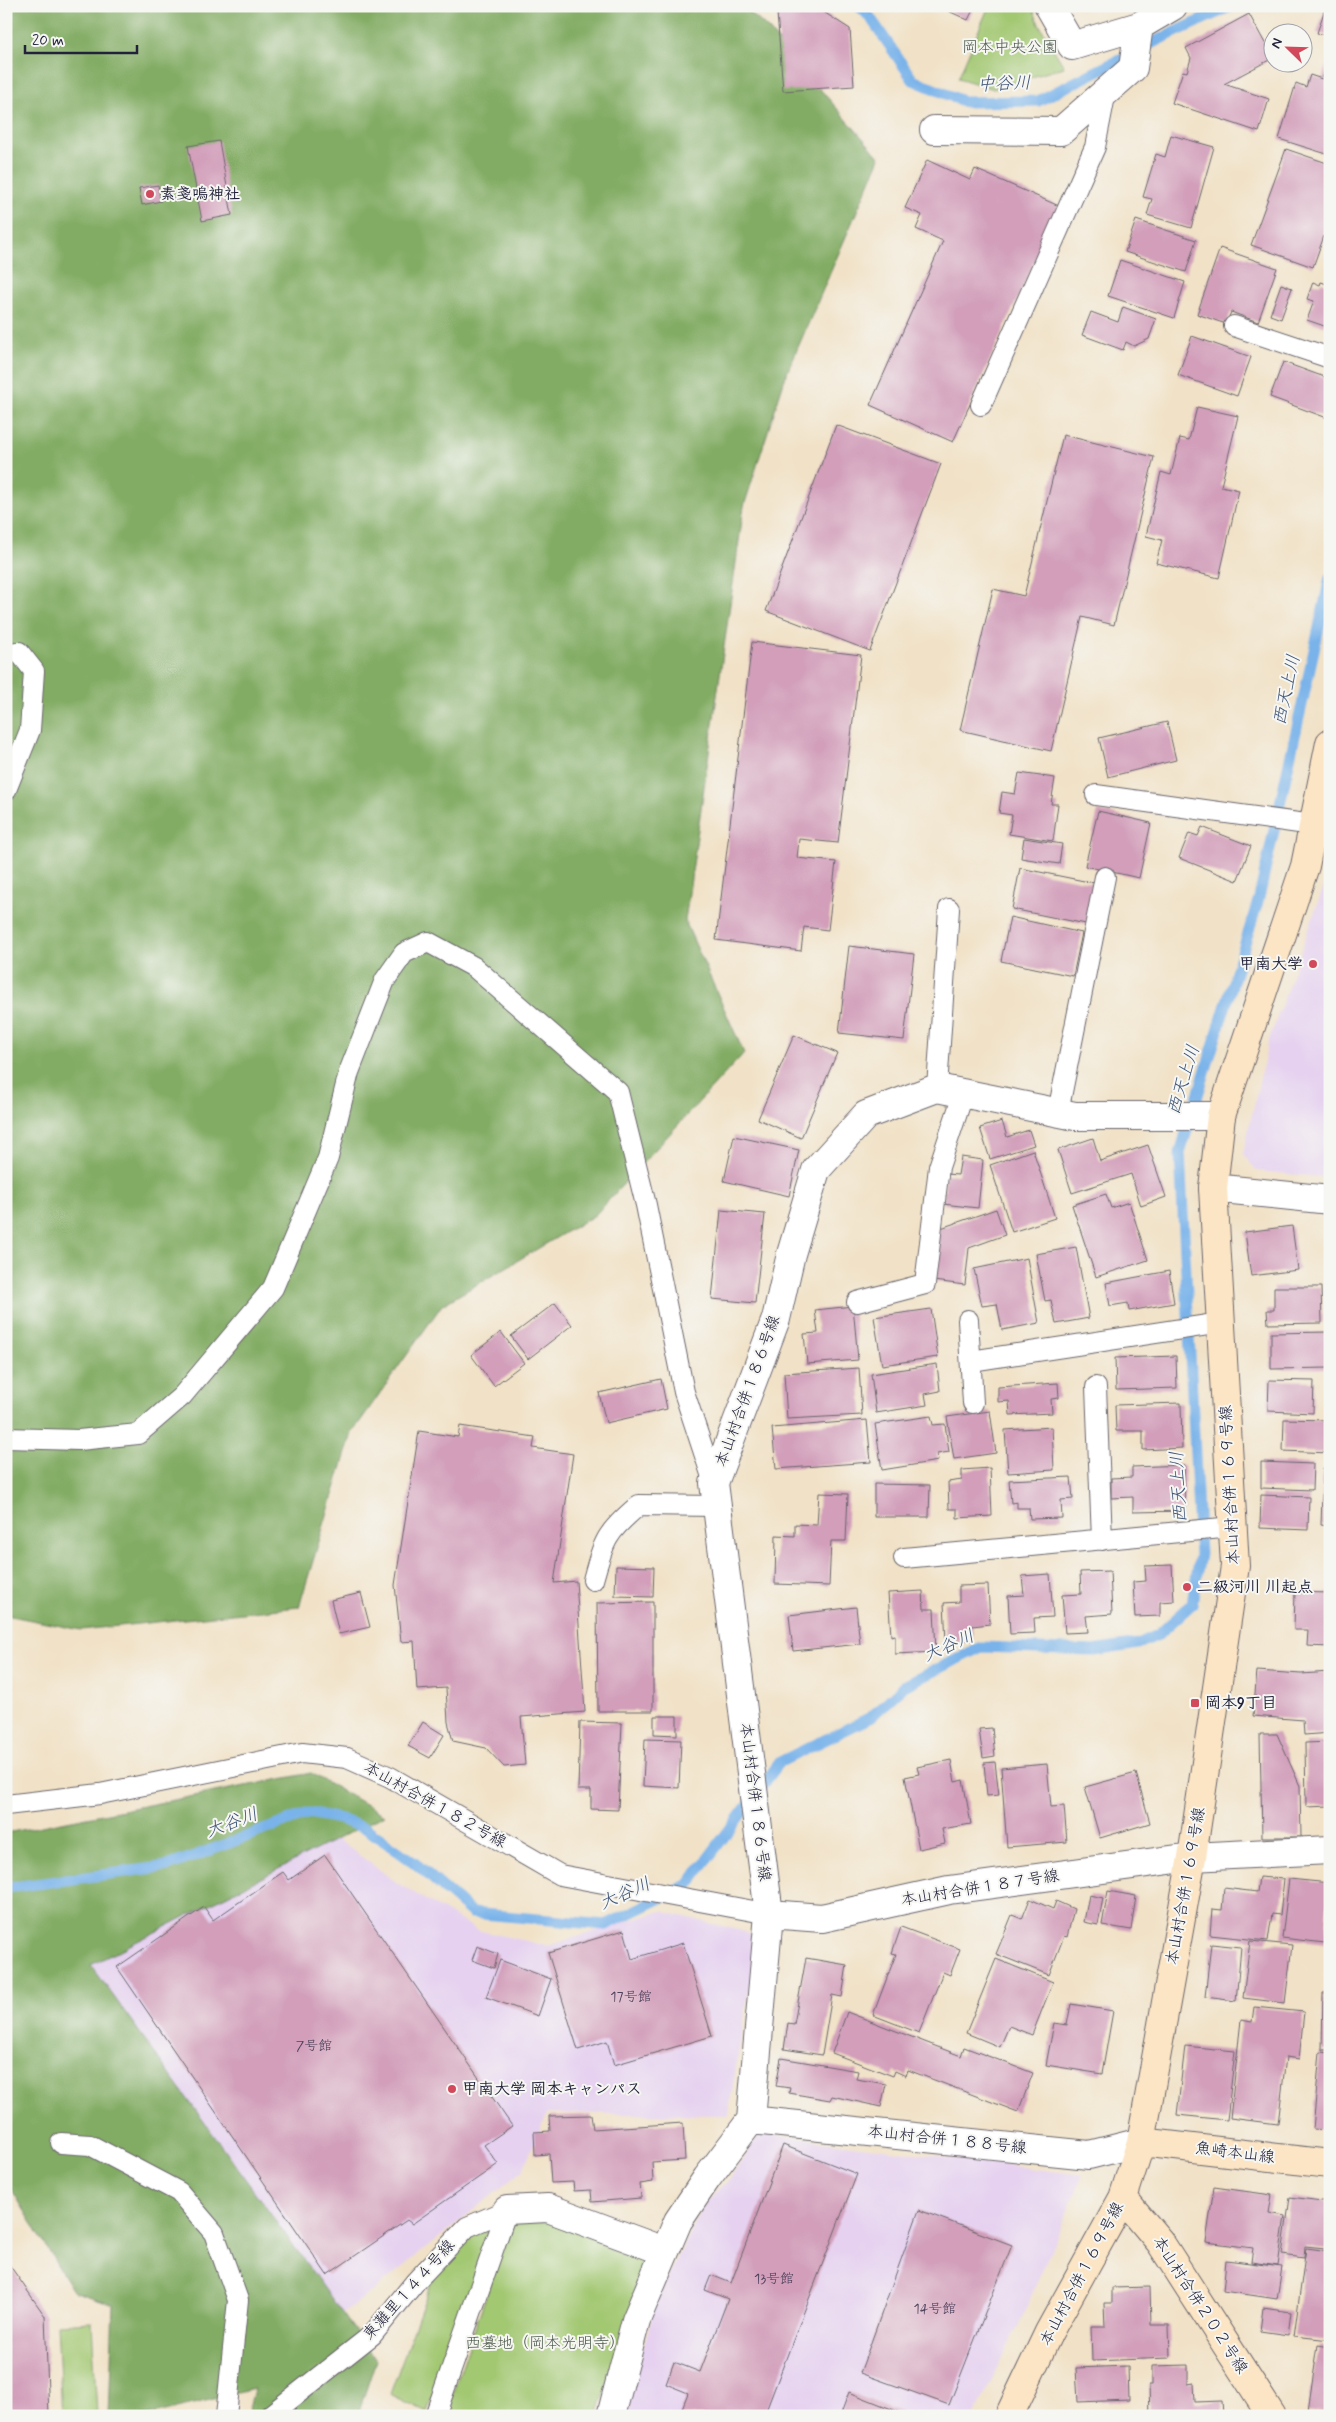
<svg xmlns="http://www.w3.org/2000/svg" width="1336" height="2422" font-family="Mynerve,'Klee One',sans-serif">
  <rect width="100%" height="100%" fill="#f6f6f2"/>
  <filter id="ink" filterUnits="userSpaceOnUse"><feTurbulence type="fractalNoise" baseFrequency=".02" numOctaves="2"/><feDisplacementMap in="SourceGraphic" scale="10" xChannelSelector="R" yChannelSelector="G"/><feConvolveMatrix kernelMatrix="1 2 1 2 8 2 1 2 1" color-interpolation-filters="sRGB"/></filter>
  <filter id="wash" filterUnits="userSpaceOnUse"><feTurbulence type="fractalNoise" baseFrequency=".0096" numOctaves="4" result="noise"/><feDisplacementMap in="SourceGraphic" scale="20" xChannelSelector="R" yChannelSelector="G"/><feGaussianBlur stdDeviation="1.12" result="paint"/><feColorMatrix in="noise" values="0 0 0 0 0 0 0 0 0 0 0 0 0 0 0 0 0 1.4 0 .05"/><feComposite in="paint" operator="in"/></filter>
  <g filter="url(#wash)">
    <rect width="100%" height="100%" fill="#f1e2c7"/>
    <!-- built -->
    <path fill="#e6d2f0" d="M1330 856V1178L1257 1171 1243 1154 1268 1043 1324 886Z
      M326 1831 399 1884 477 1930 548 1946 661 1911 758 1935 728 2115 547 2113 523 2170 374 2290 239 2390 42 1934Z
      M760 2133 1083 2175 1023 2315 975 2416H623L656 2303 679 2255 706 2202 730 2179Z"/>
    <!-- green -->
    <path fill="#a3c872" stroke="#627556" d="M989 6H1032L1039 24 1064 67 994 89 958 78Z
      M551 2218 647 2257 597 2416H445L511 2222Z
      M492 2229 427 2412 390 2394 436 2269 472 2234Z
      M92 2322 97 2416H62L57 2324Z"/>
    <!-- forest -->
    <path fill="#82ac64" stroke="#526750" d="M6 6H743L768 29 880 158 786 375 744 506 685 921 744 1053 595 1215 442 1305 352 1433 299 1607 81 1630 6 1615Z
      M311 1773 384 1815 91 1965 376 2360 359 2411 351 2416H247L254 2389 145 2416H109L113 2304 73 2291 6 2180V1833Z"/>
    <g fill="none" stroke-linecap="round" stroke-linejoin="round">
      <!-- stream -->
      <path stroke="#79b3ea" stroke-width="11" d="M859 6 870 17 913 80 965 102 1038 101 1158 40 1232 6
        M6 1888 168 1866 309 1813 340 1819 367 1829 416 1864 472 1913 606 1925 688 1885 780 1762 871 1717 904 1686 981 1647 1094 1651 1138 1644 1158 1635 1192 1604 1200 1554 1180 1153 1259 898 1330 578"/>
    </g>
    <g id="blocks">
      <!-- building -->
      <path fill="#d29eba" d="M942 6H975L968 20 942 8Z
        M1326 6H1330V36L1317 33Z
        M819 9 850 29 854 86 783 91 777 12Z
        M1249 14 1273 58 1224 84 1269 99 1259 132 1172 103 1183 71 1187 72 1191 58 1186 48Z
        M1330 55V155L1279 139 1296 83 1306 87 1310 75 1322 79Z
        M1171 135 1214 147 1191 228 1147 215 1152 199 1143 197 1156 154 1165 157Z
        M219 141 232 215 202 221 188 146Z
        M1286 149 1330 164V219L1313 267 1251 245Z
        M927 160 970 180 975 169 1059 206 953 442 870 405 943 241 916 229 922 215 905 208Z
        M158 185 161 201 142 205 139 188Z
        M1136 220 1196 240 1186 272 1125 252Z
        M1220 248 1277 268 1258 322 1231 312 1226 324 1197 314Z
        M1120 260 1185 282 1174 318 1108 296Z
        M1313 282 1320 285 1321 282 1330 285V328L1307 320 1314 301 1307 299Z
        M1281 284 1292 288 1281 319 1270 315Z
        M1123 307 1156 319 1149 339 1134 346 1126 342 1123 350 1082 335 1091 312 1118 322Z
        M1192 336 1251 357 1237 396 1178 375Z
        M1283 362 1330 379V419L1270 397Z
        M1197 407 1238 416 1221 486 1239 490 1219 578 1156 563 1162 540 1146 536 1161 472 1171 475 1180 438 1189 440Z
        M836 425 941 464 870 651 766 611Z
        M1063 435 1154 457 1114 625 1082 617 1051 751 960 730 993 589 1024 596Z
        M752 642 861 655 838 843 799 839 797 858 836 862 828 930 804 927 801 951 716 940Z
        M1167 722 1176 760 1108 777 1099 738Z
        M1019 773 1055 778 1051 804H1058L1053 841 1009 834 1012 815 999 813 1002 792 1015 794Z
        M1098 811 1151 823 1139 878 1085 866Z
        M1202 827 1251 846 1237 881 1179 858 1189 833 1198 836Z
        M1024 838 1062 844 1059 864 1021 858Z
        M1020 868 1094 883 1086 924 1012 909Z
        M1010 917 1082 933 1073 976 1001 961Z
        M849 946 914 954 904 1040 839 1033Z
        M794 1035 837 1053 801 1138 758 1119Z
        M1002 1121 1007 1137 1029 1130 1034 1145 990 1159 980 1128Z
        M734 1136 799 1150 789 1196 724 1181Z
        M1093 1138 1100 1161 1148 1145 1166 1197 1141 1206 1131 1174 1072 1193 1058 1150Z
        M1033 1150 1055 1218 1012 1232 990 1165Z
        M961 1157 983 1160 978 1208 943 1204 946 1174 958 1175Z
        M1106 1194 1111 1208 1129 1202 1148 1260 1096 1277 1072 1205Z
        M996 1209 1005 1235 969 1248 965 1285 933 1281 938 1229Z
        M721 1210 765 1214 755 1303 712 1299Z
        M1292 1226 1298 1270 1251 1276 1245 1232Z
        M1076 1247 1089 1318 1056 1324 1051 1300 1045 1301 1036 1254Z
        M1027 1258 1039 1323 1002 1330 997 1304 982 1306 974 1269Z
        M1169 1271 1174 1303 1129 1311 1128 1303 1110 1306 1106 1283Z
        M1274 1287H1321L1322 1323 1268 1324 1267 1310H1274Z
        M555 1303 572 1325 528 1359 511 1336Z
        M853 1306 858 1360 807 1364 804 1334 818 1333 815 1310Z
        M931 1309 938 1357 882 1365 874 1317Z
        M501 1332 524 1363 494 1386 471 1355Z
        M1330 1332V1368L1271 1369V1333Z
        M1176 1356 1177 1388 1116 1390 1115 1358Z
        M937 1364 940 1391 925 1394 927 1405 876 1413 871 1374Z
        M859 1368 862 1415 787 1419 784 1373Z
        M661 1379 667 1409 606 1423 599 1393Z
        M1269 1380 1314 1381 1313 1413 1268 1411Z
        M1058 1383 1059 1398 1051 1399 1052 1413 1010 1415 1009 1401 998 1402V1387Z
        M1181 1403 1182 1448 1143 1450V1431H1116L1115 1405Z
        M990 1411 996 1453 954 1459 947 1417Z
        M931 1416 933 1425 945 1424 949 1452 937 1454 938 1461 882 1470 875 1424Z
        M1284 1419 1327 1420V1437H1330V1453L1283 1451Z
        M867 1420 871 1462 776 1469 772 1428Z
        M460 1426 535 1437 533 1448 573 1454 554 1583 576 1581 585 1712 521 1717 525 1765 504 1767 486 1748 453 1741 448 1722 446 1688 417 1690 414 1641 401 1642 395 1585 419 1431 458 1437Z
        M1052 1427 1054 1470 1008 1473 1005 1430Z
        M1261 1462 1313 1464 1312 1490 1261 1488Z
        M1184 1465 1185 1511 1133 1512V1497L1111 1498V1478L1132 1477V1467Z
        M990 1468 992 1516 957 1518V1509H949L948 1482 962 1480V1470Z
        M1323 1468H1330V1526L1321 1525Z
        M1071 1477 1073 1499 1061 1500 1062 1518 1030 1519 1029 1508H1017V1502L1011 1503 1009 1480Z
        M874 1484 930 1485 929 1517H874Z
        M819 1493 848 1494 846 1541H831L829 1586 775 1584 776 1535 795 1536V1524L817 1525Z
        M1261 1495 1309 1497 1308 1530 1260 1528Z
        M1172 1565 1174 1601 1160 1602V1616L1135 1617 1133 1582 1146 1581 1145 1566Z
        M616 1566 654 1567 653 1597 615 1596Z
        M1110 1571 1112 1614 1086 1616 1088 1632 1065 1633 1062 1595 1081 1594 1080 1572Z
        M1050 1574 1053 1617 1034 1618 1035 1633 1010 1634 1008 1596 1024 1595 1022 1576Z
        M988 1585 990 1624 972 1626 973 1640 946 1642 944 1603 959 1602V1586Z
        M923 1591 924 1609H934L936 1652 895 1654V1635L891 1636 888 1593Z
        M1295 1592 1330 1593V1647L1307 1646 1308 1630H1294Z
        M361 1593 370 1627 339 1634 331 1600Z
        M653 1602V1711H598L597 1603Z
        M856 1607 860 1644 793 1651 789 1615Z
        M1257 1671 1301 1674 1330 1672V1733L1304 1735 1303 1720 1253 1716Z
        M654 1716H677V1735L654 1734Z
        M423 1722 444 1735 430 1758 408 1746Z
        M580 1722 622 1723 618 1810 591 1809V1790H578Z
        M992 1728 995 1756 983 1758 979 1729Z
        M1260 1734H1277L1300 1786 1301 1837H1262Z
        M645 1739 681 1740 679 1788 643 1786Z
        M1330 1742V1806L1306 1807 1305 1743Z
        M951 1760 955 1782 963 1780 971 1824 942 1829 945 1843 919 1849 905 1777 919 1774 917 1767Z
        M995 1762 999 1795 987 1796 984 1763Z
        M1047 1764 1051 1807 1064 1806 1067 1842 1007 1847 1001 1768Z
        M1136 1773 1150 1823 1100 1838 1085 1787Z
        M325 1855 512 2126 484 2145 498 2164 412 2224 407 2220 327 2275 117 1967 204 1907 213 1920 283 1872 289 1880Z
        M1259 1877 1284 1879 1280 1915 1272 1914 1268 1941 1210 1935 1212 1909 1222 1910 1224 1888 1257 1892Z
        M1289 1879 1330 1883 1325 1943 1282 1938Z
        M1108 1891 1136 1896 1131 1930 1102 1925Z
        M1089 1895 1103 1898 1098 1925 1084 1922Z
        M1030 1899 1053 1909 1056 1901 1074 1909 1067 1937 1064 1936 1049 1975 996 1954 1012 1915 1022 1919Z
        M901 1927 960 1949 950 1975 943 1972 919 2033 873 2015 896 1954 892 1953Z
        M624 1930 632 1959 683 1943 712 2036 614 2065 607 2041 578 2050 548 1953Z
        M1250 1941 1292 1945 1285 2003 1243 1998Z
        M1211 1944 1241 1947 1236 2001 1205 1997Z
        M477 1946 498 1954 494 1968 472 1960Z
        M806 1958 847 1965 842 1997 832 1995 822 2055 784 2049 788 2023 794 2024Z
        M996 1959 1053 1982 1032 2035 1009 2026 1000 2047 966 2033Z
        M500 1960 551 1979 538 2016 486 1997Z
        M1323 1993H1330V2050H1322Z
        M1071 2004 1113 2011 1102 2074 1046 2065 1054 2023 1067 2025Z
        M1254 2007 1304 2012 1299 2059 1286 2057 1278 2124 1230 2118 1241 2020 1252 2022Z
        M847 2012 961 2056 964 2047 1033 2073 1018 2112 908 2070 906 2076 895 2071 893 2076 832 2053Z
        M1185 2046 1235 2051 1227 2120 1177 2115Z
        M1320 2052 1330 2053V2130L1313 2129Z
        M781 2058 858 2071 856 2079 886 2084 881 2107 832 2096 830 2100 789 2093 790 2088 776 2086Z
        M591 2115 593 2129 683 2123 685 2160 652 2162 653 2182 640 2184 641 2198 592 2202 591 2190 574 2191 573 2182 551 2183 549 2154 535 2155 534 2132 550 2131 549 2116Z
        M783 2145 857 2174 764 2416H679L688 2393 666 2384 674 2362 700 2372 728 2299 705 2290 711 2275 731 2283Z
        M1214 2187 1272 2195 1269 2213 1285 2216 1278 2266 1251 2262 1253 2248 1206 2242Z
        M1290 2197 1330 2202V2245L1325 2248 1305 2246 1304 2258 1282 2255Z
        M919 2210 1012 2245 949 2405 860 2373Z
        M1306 2248 1330 2251V2340L1294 2336Z
        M6 2260 45 2316 49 2416H6Z
        M1226 2260 1282 2267 1277 2299 1223 2291Z
        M1150 2287 1151 2325H1169L1170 2358 1092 2361 1091 2327H1105L1104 2304H1112V2288Z
        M1263 2308 1291 2312 1288 2335 1260 2331Z
        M1318 2345 1330 2347V2413L1308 2410Z
        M1188 2365V2384L1194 2383 1195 2402 1222 2401 1223 2416H1150L1149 2385H1152V2366Z
        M1128 2366 1129 2400 1078 2402 1076 2368Z
        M849 2392 909 2416H840Z"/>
    </g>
  </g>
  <g filter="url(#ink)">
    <use href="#blocks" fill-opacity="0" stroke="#6a656c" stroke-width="1"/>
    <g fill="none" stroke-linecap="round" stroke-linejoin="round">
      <defs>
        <path id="lane" d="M1234 326 1330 358
          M981 405 1095 147 1106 91
          M6 653 19 652 34 671 30 730 6 790
          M1096 795 1313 825
          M937 1088 949 909
          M1058 1112 1105 877
          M857 1302 925 1284 939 1167 964 1092
          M968 1320 973 1403
          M971 1361 1221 1323
          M1096 1387 1102 1540
          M6 1438 79 1440 138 1434 182 1396 273 1288 328 1158 349 1072 385 980 404 953 428 942 474 967 618 1092 646 1205 684 1392 714 1483
          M904 1558 1233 1527
          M593 1580C604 1539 607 1532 639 1505L717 1506
          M6 1805 100 1794 302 1753 347 1758 390 1777 560 1875 769 1914
          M61 2143 90 2145 179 2192 214 2233 238 2300 226 2416
          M269 2416 372 2335 416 2281 467 2227 507 2210
          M435 2416 507 2210"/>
        <path id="street" d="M1049 6 1072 46 1139 26 1173 6
          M934 130 1061 131 1133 68 1139 26
          M1213 1188 1330 1200
          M769 1914 822 1918 949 1890 1192 1857 1330 1850
          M751 2120 1089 2155 1141 2142
          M507 2210 548 2208 664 2251
          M611 2416 636 2320 678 2221 707 2178 751 2120 769 1914 714 1483 776 1319 791 1254 816 1170 866 1115 937 1088 1075 1116H1221"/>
        <path id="secondary" d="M1141 2142 1330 2164
          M1123 2198 1160 2242 1272 2416
          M1009 2416 1049 2332 1123 2198 1141 2142 1192 1857 1235 1566 1213 1188 1221 1116 1305 866 1330 743"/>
      </defs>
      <!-- lane casing -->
      <use href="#lane" stroke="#6a656c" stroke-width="22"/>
      <!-- street casing -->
      <use href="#street" stroke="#6a656c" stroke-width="30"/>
      <!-- secondary casing -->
      <use href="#secondary" stroke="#6a656c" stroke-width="30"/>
      <!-- lane -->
      <use href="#lane" stroke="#fff" stroke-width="20"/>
      <!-- street -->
      <use href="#street" stroke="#fff" stroke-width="28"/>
      <!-- secondary -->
      <use href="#secondary" stroke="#fce5c4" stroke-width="28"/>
    </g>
  </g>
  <!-- markers -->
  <g fill="#d1495b" stroke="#f6f6f2" stroke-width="2">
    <circle cx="150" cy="194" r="5"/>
    <circle cx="1313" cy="964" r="5"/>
    <circle cx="1187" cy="1587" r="5"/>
    <rect x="1190" y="1698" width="10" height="10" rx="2.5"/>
    <circle cx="452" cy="2089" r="5"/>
  </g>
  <g text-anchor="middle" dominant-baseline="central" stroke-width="4" stroke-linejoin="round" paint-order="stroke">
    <!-- number labels -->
    <g font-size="14" fill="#4e415b">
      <text x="631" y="1997">17号館</text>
      <text x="314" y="2046">7号館</text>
      <text x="774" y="2279">13号館</text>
      <text x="935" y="2309">14号館</text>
    </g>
    <!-- park labels -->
    <g font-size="16" fill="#4f5c4e" stroke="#f6f6f2">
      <text x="1010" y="47">岡本中央公園</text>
      <text x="545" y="2343">西墓地（岡本光明寺）</text>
    </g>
    <!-- poi labels -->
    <g font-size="16" font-weight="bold" fill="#22223b" stroke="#f6f6f2" text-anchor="start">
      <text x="160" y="194">素戔嗚神社</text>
      <text x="1303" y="964" text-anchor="end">甲南大学</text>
      <text x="1197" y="1587">二級河川 川起点</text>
      <text x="1205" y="1703">岡本9丁目</text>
      <text x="462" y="2089">甲南大学 岡本キャンパス</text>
    </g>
    <!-- street labels -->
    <g font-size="16" fill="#22223b" stroke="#f6f6f2">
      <text transform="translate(748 1391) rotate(-70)">本山村合併１８６号線</text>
      <text transform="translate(1230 1485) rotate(-93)">本山村合併１６９号線</text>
      <text transform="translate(755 1802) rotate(83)">本山村合併１８６号線</text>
      <text transform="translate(435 1805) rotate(29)">本山村合併１８２号線</text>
      <text transform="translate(1186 1886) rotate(-80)">本山村合併１６９号線</text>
      <text transform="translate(980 1888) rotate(-9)">本山村合併１８７号線</text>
      <text transform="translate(947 2140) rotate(6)">本山村合併１８８号線</text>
      <text transform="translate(1235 2153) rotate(7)">魚崎本山線</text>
      <text transform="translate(1082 2274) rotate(-62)">本山村合併１６９号線</text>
      <text transform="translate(409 2290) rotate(-48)">東灘里１４４号線</text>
      <text transform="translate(1200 2305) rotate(57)">本山村合併２０２号線</text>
    </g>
    <!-- water labels -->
    <g font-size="18" font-style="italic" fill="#405578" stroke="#f6f6f2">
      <text transform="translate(1004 84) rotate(-2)">中谷川</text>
      <text transform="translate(1287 690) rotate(-78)">西天上川</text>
      <text transform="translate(1184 1080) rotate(-73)">西天上川</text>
      <text transform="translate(1179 1487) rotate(-93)">西天上川</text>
      <text transform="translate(949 1646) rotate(-24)">大谷川</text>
      <text transform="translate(232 1823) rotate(-20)">大谷川</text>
      <text transform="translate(625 1894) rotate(-24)">大谷川</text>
    </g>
  </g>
  <!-- margin -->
  <rect width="1336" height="2422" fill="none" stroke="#f6f6f2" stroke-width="25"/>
  <!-- north arrow -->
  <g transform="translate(1288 48) rotate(293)"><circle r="24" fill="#f6f6f2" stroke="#a1a1a9"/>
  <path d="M0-4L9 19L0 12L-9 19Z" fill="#d1495b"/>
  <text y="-8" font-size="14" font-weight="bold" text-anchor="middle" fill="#22223b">N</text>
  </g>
  <!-- scale -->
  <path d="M25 45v8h112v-8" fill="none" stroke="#22223b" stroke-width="2.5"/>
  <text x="32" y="45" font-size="15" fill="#22223b" stroke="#f6f6f2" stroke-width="4" paint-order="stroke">20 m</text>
</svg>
